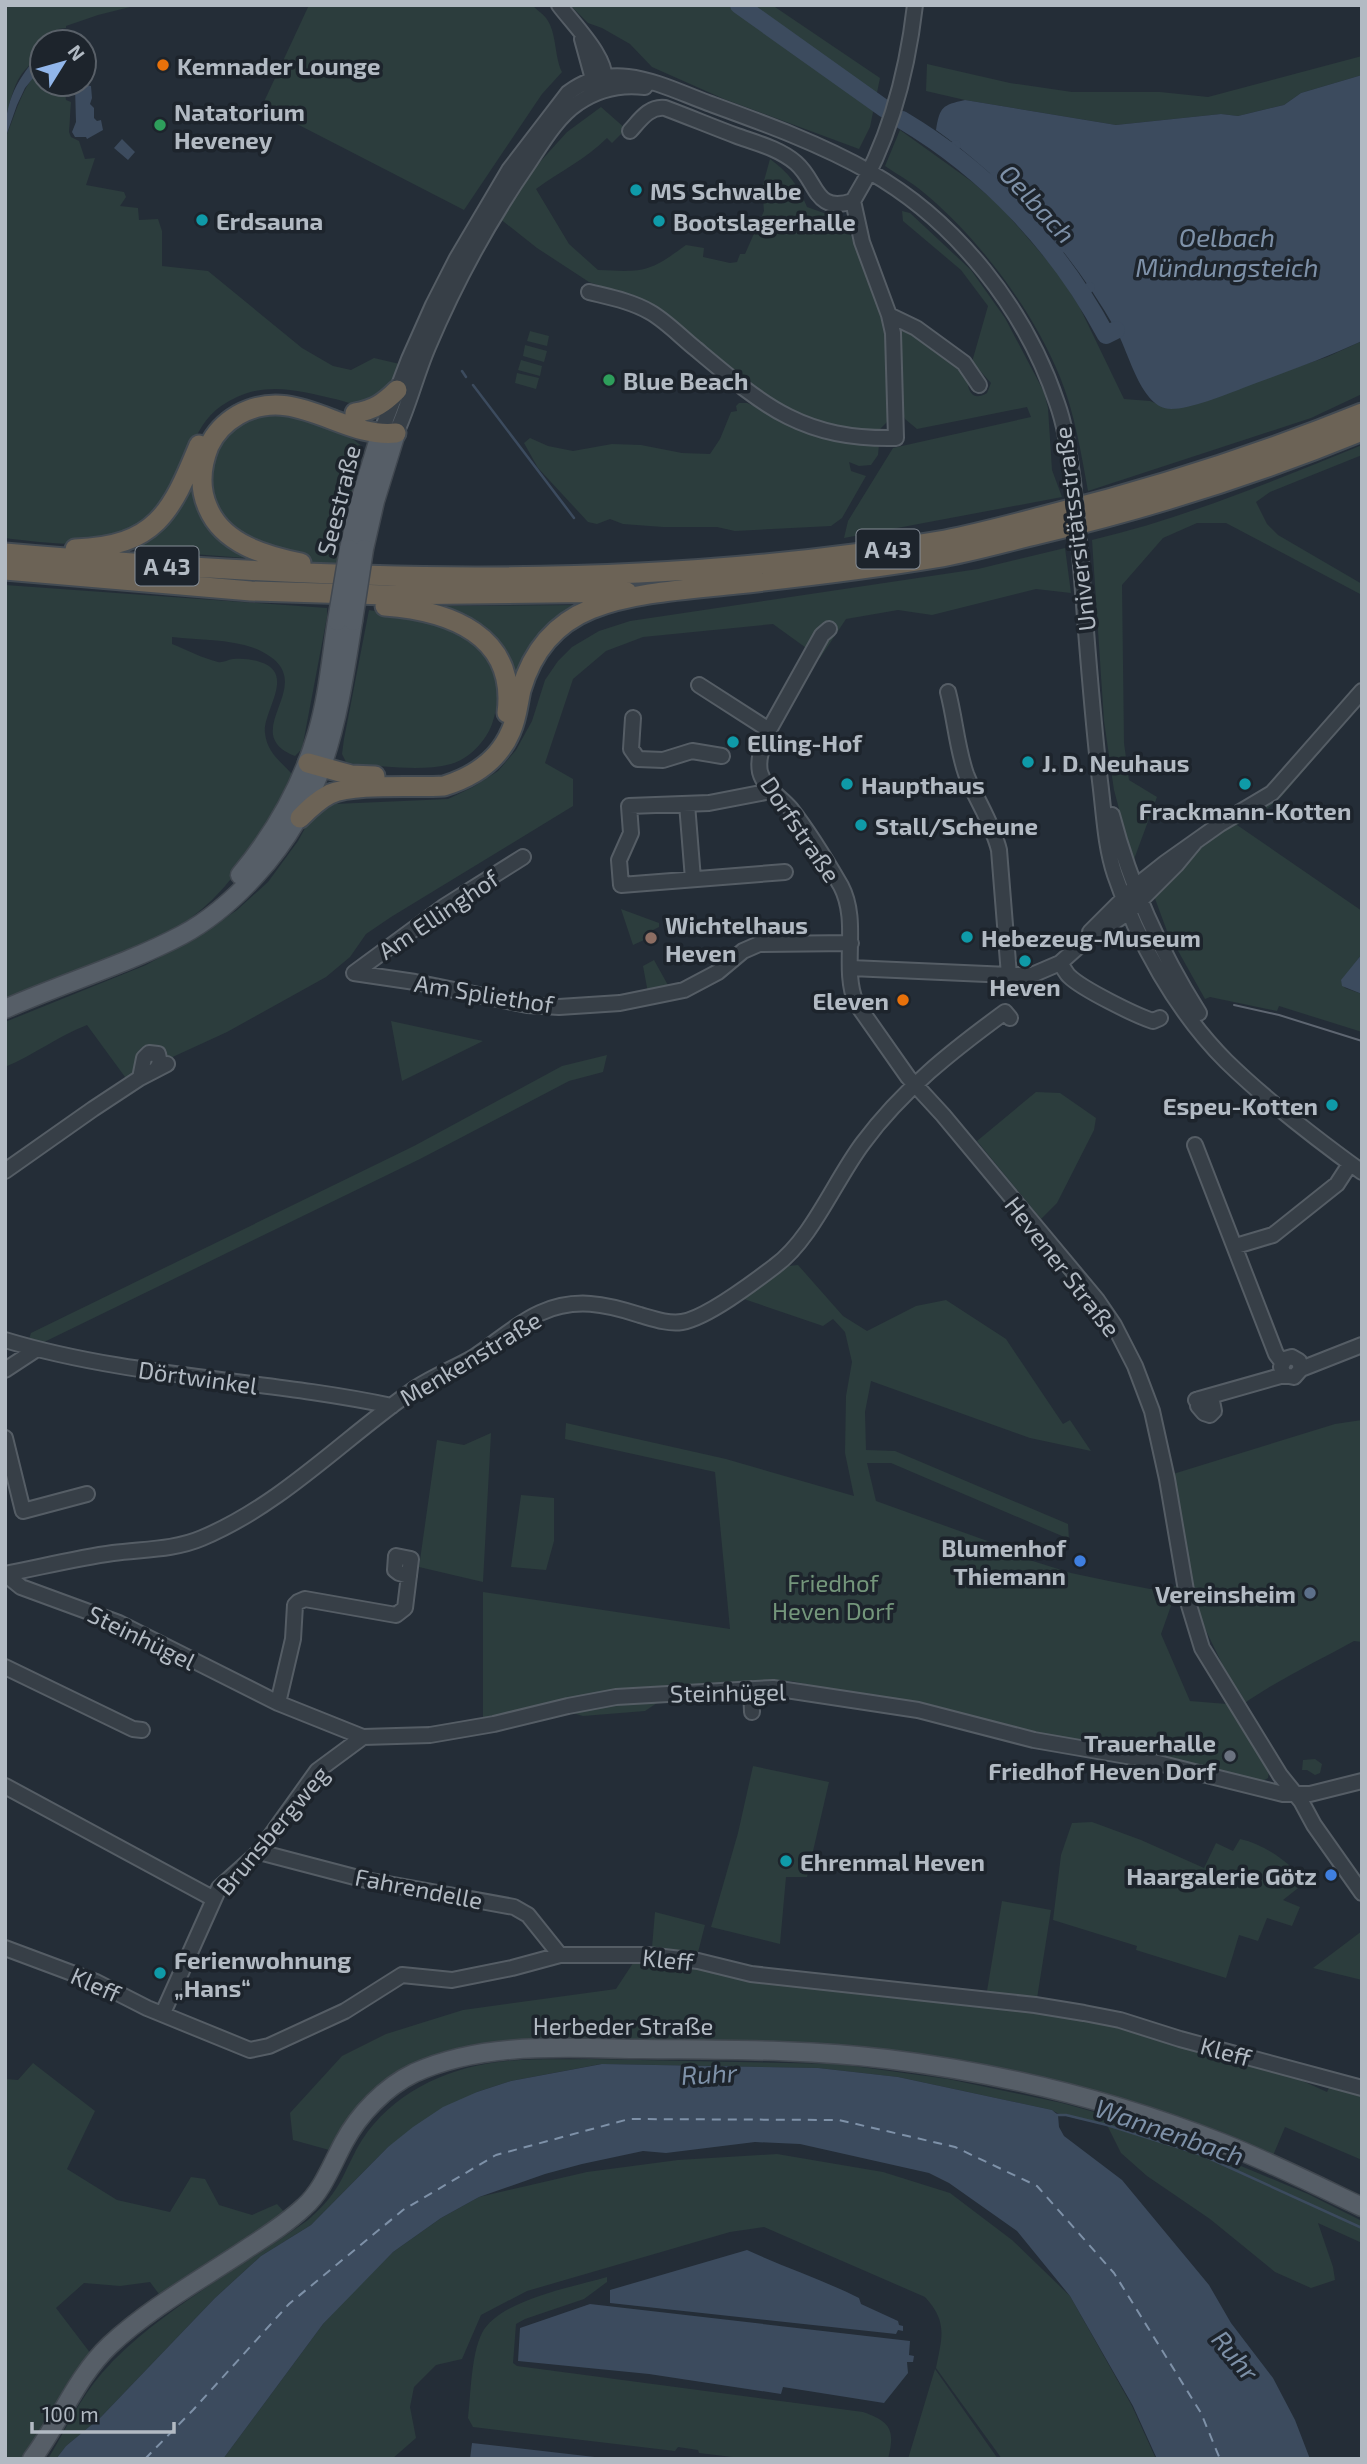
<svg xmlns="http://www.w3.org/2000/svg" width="1367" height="2464" font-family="'Exo 2',sans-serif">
  <rect width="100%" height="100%" fill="#242d37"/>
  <!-- green -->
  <path fill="#2c3d3d" d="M5 5H138L98 15 66 26V28L58 29 48 42H42C42 56 29 64 21 75 12 88 10 105 5 119Z
    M309 5 533 6C537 10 543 14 546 18 557 32 554 56 562 72L542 94 464 210 262 106Z
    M570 5H772L880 78 870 127 859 149 724 99 652 67 630 44 602 28 588 23Z
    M1362 56V75L1301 93 1284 105 1238 116 1221 114 1116 125 965 100 926 91 927 64 1010 83 1072 92H1160L1208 97Z
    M42 67V84H60L65 90 66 100 71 102C70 113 70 121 69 132L71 137 79 141 85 159 95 158 86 185 124 192 126 197 120 206 138 208 139 220 158 219 162 231V266L208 271 302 348 333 366 351 370 374 358 404 365 395 390C386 394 371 405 361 405 353 405 344 401 335 399 301 391 270 382 237 397 192 417 194 453 173 490 158 517 125 536 95 542 74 547 28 541 5 538V139C16 114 21 87 42 67Z
    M601 107 626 129 612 143 607 138C586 159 559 172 536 189L569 244 598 270C644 272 648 273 686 245L704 248 703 257 730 263 737 262 740 254H745L764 211 762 188 770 159C788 172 799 186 807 207L838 218 851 236 873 288 887 329 889 420 878 431 828 427 795 414 761 394 645 302 589 282 537 248 499 218 529 174 567 132Z
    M900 130 971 181 1001 207 1059 274 1080 308 1124 399 1150 401 1170 409 1327 357 1362 341V394L1311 418 1088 491C1081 453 1075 414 1060 377 1033 311 983 244 929 197 916 185 900 176 885 166Z
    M902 211 910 213 971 270 1005 318 1044 392 1048 408 1052 470 1062 497 844 538 848 521 893 448 1031 417 1027 407 917 429 905 419 900 408V332L908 329 968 374C966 388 971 403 987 393L991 383 972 362 988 306 961 270 903 221Z
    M530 331 549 336 547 346 527 341Z
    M525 345 547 351 544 362 523 356Z
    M521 360 542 366 540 376 518 370Z
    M517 373 539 378 536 389 515 383Z
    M271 397 299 400 338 409 335 419C316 412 297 404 277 404 217 405 176 475 217 524 229 538 245 546 262 553L259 559 111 548C135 538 156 528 172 506 180 496 184 484 189 472 207 429 221 404 271 397Z
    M739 403H747C762 409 776 420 791 426 819 436 849 442 879 445L878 455 871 465 859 466 849 462 851 471 866 476 842 518 831 526 735 531 717 527H663L623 524 610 519 597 524 588 522 538 468 524 443 530 438 548 446 573 451 612 444 641 445 682 453 710 454 720 439 731 412 737 411 736 406Z
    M280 408 339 429 362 446 337 565 299 561 236 537 205 488 223 430Z
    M1362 445V455L1270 492 1256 502 1267 524 1278 535 1362 584V595L1226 523H1197L1163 538 1122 585 1124 743 1129 780 1157 797 1133 862 1114 790 1104 721 1092 540C1185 518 1273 481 1362 445Z
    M1065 548 1071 593 1036 589 932 615 898 610 846 619 820 658 773 624 643 637 606 651 573 679 545 763 573 779V806L391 917 366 934 350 957 326 977 227 1032 166 1060 161 1051 134 1072 128 1081 87 1025C58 1036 34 1055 5 1067V1022L146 965 206 931 237 910 268 882 298 841 310 819 335 804 448 799 473 787 498 771 516 750 532 721 545 680 558 661 572 647 599 631 630 621 978 569Z
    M5 585 327 608V617L302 749 295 756C232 731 331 679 254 648 229 639 198 640 172 637V644C187 650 202 658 218 662 223 663 227 660 233 659 241 658 253 659 260 662 297 673 262 712 265 733 267 752 279 760 291 773V778C269 821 246 866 212 900 161 950 71 976 5 1002Z
    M590 605 560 622 514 710 502 659 422 606Z
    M369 610C393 614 420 617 443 626 485 642 508 680 492 724 486 741 469 759 451 764 420 772 386 766 354 764L346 762 342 754 344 739Z
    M1362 684V703L1282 796 1268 808 1237 825 1362 911V954L1341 981 1345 988 1362 994V1032L1279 1006 1277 1011 1210 997 1205 999 1167 931 1154 896 1213 834 1278 782Z
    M621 909 659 923V927L651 931 653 936 633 945Z
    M654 960 669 987 648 993 643 966Z
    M391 1021 483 1041 402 1081Z
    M607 1055 603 1072 569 1081 420 1159 38 1345 28 1342 31 1333 414 1146 562 1066Z
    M1036 1092 1060 1093 1096 1118 1094 1130 1057 1203 1041 1219 977 1141Z
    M798 1265 843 1316 867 1331 916 1306 946 1300 1006 1339 1063 1424 1070 1420 1091 1451 1030 1438 871 1381 865 1412 866 1450 895 1451 1068 1524 1069 1539 891 1463H867L876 1501 1007 1548V1553L1071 1573 1109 1581 1150 1589 1178 1586 1161 1634 1190 1701 1227 1704 1269 1771 1268 1778 1261 1782 1153 1754 1040 1736 914 1702 853 1695 792 1681 741 1683 483 1720V1592L730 1629 715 1472 565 1439 566 1423 726 1459 854 1496 845 1453 846 1396 852 1362 845 1332 833 1319 823 1326 738 1297 779 1267Z
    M1362 1420V1642L1354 1641C1316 1662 1277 1680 1242 1705L1195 1608 1173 1474 1335 1424Z
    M491 1433 483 1582 419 1567 437 1440 464 1445Z
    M521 1495 554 1498V1541L546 1570 511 1567Z
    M666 1697 645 1711 583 1716 566 1711Z
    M1315 1759 1322 1764 1320 1773 1315 1775 1307 1770H1302L1303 1760Z
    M753 1766 829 1782 807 1877H786L780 1944 711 1927 738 1833Z
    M1092 1822 1141 1840 1204 1868 1216 1843 1233 1851 1240 1839C1267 1845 1287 1862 1307 1881L1283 1900 1300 1907 1292 1926 1267 1918 1258 1941 1239 1935 1226 1978 1136 1950 1137 1946 1053 1920 1061 1855 1072 1823Z
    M1002 1901 1051 1910 1035 2011 1098 2022 1276 2069 1327 2092 1332 2082 1362 2091V2160L1285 2127 1272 2158 1022 2075 926 2056 787 2045 548 2039 476 2048 415 2064 333 2151 293 2140 290 2113 342 2056 386 2034 463 2010 616 1989 635 1960 651 1959 655 1912 705 1925 694 1968 750 1978 985 2003Z
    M1362 1931V1980L1313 1968Z
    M590 2059 839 2064 948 2079 1062 2103 1148 2127 1308 2194 1362 2221V2243L1318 2223 1333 2267 1335 2280 1311 2288 1275 2272 1210 2219 1147 2176 1121 2153 1107 2125C1093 2121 1060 2117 1052 2110L898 2077 818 2068 601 2064 511 2081 477 2092 388 2147 311 2225 261 2256 215 2298 101 2417 66 2446 56 2459H48C65 2431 80 2398 102 2373 154 2313 243 2267 308 2220 320 2209 331 2198 339 2184 347 2170 353 2154 362 2140 392 2094 443 2069 498 2062 527 2058 559 2060 590 2059Z
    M33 2063 95 2111 67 2169 117 2200 170 2212 191 2177 205 2179 219 2205 252 2215 277 2204 287 2215 162 2298 150 2282 120 2286 84 2283 56 2308 91 2354 31 2450 23 2459H5V2079L18 2080Z
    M777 2154 883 2172 950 2193 1012 2240 1070 2296 1132 2406 1156 2459H1002L936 2368C942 2337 948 2322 925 2297L764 2227 730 2232 527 2291 481 2315 462 2359 436 2365 414 2387 410 2407 416 2438 392 2459H223L323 2324 360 2284 393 2252 441 2218 479 2197 587 2172 678 2160Z
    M607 2277V2282L584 2299 525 2319 516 2324 513 2363 517 2366 863 2412C892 2422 895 2431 888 2459H749L699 2453 698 2450 678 2447 675 2451 473 2427 468 2418C471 2393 471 2355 482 2333 499 2300 573 2287 607 2277Z
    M935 2369 998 2459H908Z"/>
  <!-- water -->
  <path fill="#3c4b5e" d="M42 50V67L25 88 17 105 5 139C5 99 17 80 42 50Z
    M1362 75V341C1323 359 1283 373 1243 388 1225 395 1190 409 1171 409 1141 409 1129 352 1116 330 1071 251 1010 183 936 130 940 107 942 105 965 100L1116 125 1221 114 1238 116 1284 105 1301 93Z
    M78 84 91 86 92 98 90 104 94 108V118L97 121 101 120 103 130 87 139 86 137H75L72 132 76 122 75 87Z
    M122 139 135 152 128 160 114 148Z
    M1362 954V994L1342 986 1341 980Z
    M602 2064 818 2068 898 2077 1052 2110 1058 2115 1059 2127 1064 2136 1122 2180 1209 2285 1231 2323 1273 2378 1295 2420 1310 2459H1157L1133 2406 1070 2296 1017 2231 949 2183 929 2173 800 2144 755 2142 666 2153 643 2151 582 2164 545 2174 479 2197 441 2218 393 2252 323 2324 223 2459H56L66 2446 101 2417 215 2298 261 2256 311 2225 388 2147 413 2127 443 2107 477 2092 511 2081Z
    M747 2250C784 2267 823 2280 859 2298L861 2304 898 2321 899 2325 903 2326V2331L898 2330 896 2334 610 2303V2290Z
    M590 2304 910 2341 909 2355 914 2356 913 2362H907L908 2373 884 2403 783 2387 781 2394 649 2374 518 2361 520 2328Z
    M472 2443 612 2459H470Z"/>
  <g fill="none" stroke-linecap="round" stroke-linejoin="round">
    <!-- stream -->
    <path stroke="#3c4b5e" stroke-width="2.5" d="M462 371 466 377
      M473 385 574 518
      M1055 2115H1066L1107 2125 1202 2155 1362 2228"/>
    <!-- canal -->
    <path stroke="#3c4b5e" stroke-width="10" d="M949 152 956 145
      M986 182 994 177
      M1021 217 1028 211
      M1053 254 1061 248
      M1082 293 1090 287"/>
    <!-- river -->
    <path stroke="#3c4b5e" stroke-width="18" d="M739 5 885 109
      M902 120C988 171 1059 247 1106 335L1116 330"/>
    <!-- ferry -->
    <path stroke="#7e91a8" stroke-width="2" stroke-dasharray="9 7" stroke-linecap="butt" d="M145 2459 193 2410 289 2304 403 2210 496 2155 629 2119 839 2120 955 2147 1037 2186 1114 2273 1201 2413 1220 2459"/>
    <defs>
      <path id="minor" d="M559 5C573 24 610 60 604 83
        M582 39 593 79 598 86
        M630 131C640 120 649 106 665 108 689 117 713 127 737 136 757 143 780 149 796 163 818 182 814 214 853 201
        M589 292C609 297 631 301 650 312 666 321 681 337 696 349 764 406 802 440 896 438L893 333 889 315 862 242 853 201C890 141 907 74 915 5
        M889 315 916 328 964 363 979 385
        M396 433C409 405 416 375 428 347 455 283 488 222 528 164 542 143 557 117 578 103 598 89 621 84 645 87
        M380 435 409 359 433 305 457 258 509 170 568 93C614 58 662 86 708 103 763 123 819 143 870 172 957 222 1025 308 1057 403 1066 428 1069 455 1073 481
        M1080 553C1086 629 1091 705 1100 781 1104 812 1105 845 1115 875 1137 941 1177 1012 1226 1061 1268 1102 1315 1138 1362 1172
        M699 685 769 730C764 743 757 757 760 772 764 788 781 797 791 809 809 832 826 860 841 886 860 922 841 967 856 1003L908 1077 943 1115 1097 1300 1114 1325 1135 1366 1152 1411 1167 1479 1188 1602 1202 1648 1280 1775 1301 1801 1314 1825 1362 1893
        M948 692C955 719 957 748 966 774 976 800 992 822 999 850L1009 975
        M633 718 631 749 638 759 663 760 692 751 722 756
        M769 730 822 635 829 629
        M771 791 709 803 629 806 631 833 619 860 621 885 785 872
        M687 804 693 879
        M1112 815C1130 884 1161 953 1199 1013
        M1090 932 1136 886 1165 863 1220 824 1272 793 1362 691
        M1060 963C1063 967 1066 973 1069 976 1082 989 1135 1015 1153 1021L1160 1018
        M851 968 1009 975H1032L1060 963 1078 947 1130 911 1176 865 1195 842
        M354 973 415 982 527 1005 559 1007 620 1003 684 990 718 972 743 951 759 944 851 943
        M354 973 445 906 523 857
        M140 1078 144 1058 149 1053 158 1054 160 1063 157 1068
        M1195 1145 1276 1354 1282 1362
        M5 1171 93 1109 140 1078 167 1064
        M1236 1246 1273 1235 1337 1184 1350 1164
        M5 1340C131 1378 264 1379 392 1406
        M1301 1369 1299 1361 1292 1357 1285 1359 1281 1367 1284 1375 1294 1377 1301 1369 1362 1345
        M5 1370 37 1349
        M1199 1399 1198 1406 1204 1413 1210 1415 1214 1411 1211 1396
        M1196 1400 1284 1375
        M5 1438 23 1511 87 1494
        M5 1574 21 1587 119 1623 278 1703 363 1737 430 1735 494 1724 568 1706 616 1697 773 1688 918 1710 1034 1740 1138 1758 1283 1794H1310L1362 1781
        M5 1574C41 1567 77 1558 113 1553 143 1549 174 1550 202 1538 283 1504 345 1437 416 1388 434 1376 455 1368 474 1357 496 1343 517 1323 540 1313 575 1297 606 1304 640 1315 654 1319 668 1324 682 1322 707 1318 754 1282 775 1266 812 1239 835 1180 863 1143 902 1090 953 1050 1005 1012L1010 1018
        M5 1667 133 1729 142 1730
        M751 1689 752 1712
        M278 1703 293 1639 295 1605 298 1602 305 1599 396 1615 405 1608 411 1559 396 1556 395 1570 399 1573 409 1576
        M5 1786 214 1899
        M259 1852 366 1880 514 1907 528 1915 560 1955
        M5 1948 96 1982 147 2008 250 2050 269 2046 345 2011 402 1975 452 1980 512 1968 560 1955H647L698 1961 751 1974 1035 2005 1084 2013 1120 2020 1180 2039 1362 2088
        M163 2013 219 1888 259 1852 317 1771 363 1737"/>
      <path id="major" d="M349 549 359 504 380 435
        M364 549 375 501 396 433
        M240 875C274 834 302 785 317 734 328 697 331 659 337 621
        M5 1009C63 983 125 965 182 935 210 920 235 898 256 875 327 797 337 721 353 621
        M32 2459C60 2422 76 2377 110 2345 151 2307 202 2279 248 2248 268 2235 287 2223 304 2207 323 2190 332 2164 344 2142 359 2114 385 2087 414 2073 485 2041 566 2048 642 2049 724 2050 806 2049 887 2059 1001 2073 1115 2101 1222 2143 1270 2162 1316 2185 1362 2207"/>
      <path id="highway" d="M355 413C374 410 384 403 397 390
        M75 549C156 546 171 513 199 445
        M5 553C318 580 634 594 945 540 981 533 1017 523 1052 514 1158 487 1261 454 1362 413
        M301 563C266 556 223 544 208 508 199 488 201 466 209 446 215 433 226 422 238 415 295 383 342 439 396 433
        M5 570 251 591 387 595 627 592
        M385 606C450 611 517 635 507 713
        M308 763 351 775 375 776
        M300 818C309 809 318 800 330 794 354 783 414 788 444 786 473 777 499 760 511 731 517 718 518 703 521 690 532 652 554 624 591 609 633 592 691 589 737 584 803 577 870 569 936 558 971 552 1005 542 1039 534 1150 508 1257 474 1362 431"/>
    </defs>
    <!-- minor casing -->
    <use href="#minor" stroke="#555d65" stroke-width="18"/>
    <!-- major casing -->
    <use href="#major" stroke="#414850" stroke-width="21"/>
    <!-- highway casing -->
    <use href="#highway" stroke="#424a52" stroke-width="23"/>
    <!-- minor -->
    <use href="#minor" stroke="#373f47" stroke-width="14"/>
    <!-- major -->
    <use href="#major" stroke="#565e67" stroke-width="18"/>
    <!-- highway -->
    <use href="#highway" stroke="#6c6356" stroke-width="19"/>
    <!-- tram -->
    <path stroke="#5e6671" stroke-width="2" d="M1234 1005 1279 1015 1362 1041"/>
    <defs>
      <path id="minor-bridge" d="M1073 481 1080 553"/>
      <path id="major-bridge" d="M337 621 349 549
        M353 621 364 549"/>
    </defs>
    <!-- minor-bridge casing -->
    <use href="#minor-bridge" stroke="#555d65" stroke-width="18" stroke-linecap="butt"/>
    <!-- major-bridge casing -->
    <use href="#major-bridge" stroke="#414850" stroke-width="21" stroke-linecap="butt"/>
    <!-- minor-bridge -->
    <use href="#minor-bridge" stroke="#373f47" stroke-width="14"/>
    <!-- major-bridge -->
    <use href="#major-bridge" stroke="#565e67" stroke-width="18"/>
  </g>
  <!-- markers -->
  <g fill="#e8710a" stroke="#1d242c" stroke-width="2.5">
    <circle cx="163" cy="65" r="7"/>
    <circle cx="903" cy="1000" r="7"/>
  </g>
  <g fill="#2e9e5b" stroke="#1d242c" stroke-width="2.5">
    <circle cx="160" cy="125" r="7"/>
    <circle cx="609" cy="380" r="7"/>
  </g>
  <g fill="#0f9aa8" stroke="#1d242c" stroke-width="2.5">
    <circle cx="636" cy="190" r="7"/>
    <circle cx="202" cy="220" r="7"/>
    <circle cx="659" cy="221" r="7"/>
    <circle cx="733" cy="742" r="7"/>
    <circle cx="1028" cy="762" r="7"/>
    <circle cx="847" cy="784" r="7"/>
    <circle cx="1245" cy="784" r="7"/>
    <circle cx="861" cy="825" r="7"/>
    <circle cx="967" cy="937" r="7"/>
    <circle cx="1025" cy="961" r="7"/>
    <circle cx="1332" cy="1105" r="7"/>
    <circle cx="786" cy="1861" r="7"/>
    <circle cx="160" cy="1973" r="7"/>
  </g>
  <circle fill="#8d6e63" stroke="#1d242c" stroke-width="2.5" cx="651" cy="938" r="7"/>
  <g fill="#3f7fe0" stroke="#1d242c" stroke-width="2.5">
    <circle cx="1080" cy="1561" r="7"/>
    <circle cx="1331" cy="1875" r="7"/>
  </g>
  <circle fill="#5c6f8a" stroke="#1d242c" stroke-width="2.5" cx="1310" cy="1593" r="7"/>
  <circle fill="#6b7280" stroke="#1d242c" stroke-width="2.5" cx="1230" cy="1756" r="7"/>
  <g text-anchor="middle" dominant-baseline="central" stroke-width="7" stroke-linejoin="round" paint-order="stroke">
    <!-- shield labels -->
    <g fill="#1d242c" stroke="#858d96" stroke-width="2">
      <rect x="856.5" y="529.5" width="63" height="39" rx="5"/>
      <rect x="135.5" y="546.5" width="63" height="39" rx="5"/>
    </g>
    <g font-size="23" font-weight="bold" fill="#b2bac3">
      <text x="888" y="549">A 43</text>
      <text x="167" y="566">A 43</text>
    </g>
    <!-- poi labels -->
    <g font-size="24" font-weight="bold" fill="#b2bac3" stroke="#1d242c" text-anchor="start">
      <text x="177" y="65">Kemnader Lounge</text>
      <text x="174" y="111">Natatorium<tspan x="174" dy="28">Heveney</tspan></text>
      <text x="650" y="190">MS Schwalbe</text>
      <text x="216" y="220">Erdsauna</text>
      <text x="673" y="221">Bootslagerhalle</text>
      <text x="623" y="380">Blue Beach</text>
      <text x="747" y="742">Elling-Hof</text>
      <text x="1042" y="762">J. D. Neuhaus</text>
      <text x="861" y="784">Haupthaus</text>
      <text x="1245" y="810" text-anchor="middle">Frackmann-Kotten</text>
      <text x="875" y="825">Stall/Scheune</text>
      <text x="665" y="924">Wichtelhaus<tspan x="665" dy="28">Heven</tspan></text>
      <text x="981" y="937">Hebezeug-Museum</text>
      <text x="1025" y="986" text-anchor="middle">Heven</text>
      <text x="889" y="1000" text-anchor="end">Eleven</text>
      <text x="1318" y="1105" text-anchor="end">Espeu-Kotten</text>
      <text x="1066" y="1547" text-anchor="end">Blumenhof<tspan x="1066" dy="28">Thiemann</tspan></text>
      <text x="1296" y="1593" text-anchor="end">Vereinsheim</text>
      <text x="1216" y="1742" text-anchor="end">Trauerhalle<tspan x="1216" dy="28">Friedhof Heven Dorf</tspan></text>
      <text x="800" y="1861">Ehrenmal Heven</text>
      <text x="1317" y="1875" text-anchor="end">Haargalerie Götz</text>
      <text x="174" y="1959">Ferienwohnung<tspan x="174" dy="28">„Hans“</tspan></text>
    </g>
    <!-- street labels -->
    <g font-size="24" fill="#b2bac3" stroke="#1d242c">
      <text transform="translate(338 500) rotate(-76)">Seestraße</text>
      <text transform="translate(1074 529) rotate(-97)">Universitätsstraße</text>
      <text transform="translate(801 829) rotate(56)">Dorfstraße</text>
      <text transform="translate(438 914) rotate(-34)">Am Ellinghof</text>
      <text transform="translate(484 993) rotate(9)">Am Spliethof</text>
      <text transform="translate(1063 1266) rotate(52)">Hevener Straße</text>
      <text transform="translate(470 1358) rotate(-31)">Menkenstraße</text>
      <text transform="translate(198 1377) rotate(8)">Dörtwinkel</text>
      <text transform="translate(142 1637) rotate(26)">Steinhügel</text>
      <text transform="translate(728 1692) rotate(-1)">Steinhügel</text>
      <text transform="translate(272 1830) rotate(-50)">Brunsbergweg</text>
      <text transform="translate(419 1888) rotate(11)">Fahrendelle</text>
      <text transform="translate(668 1959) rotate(6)">Kleff</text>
      <text transform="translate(96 1984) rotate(24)">Kleff</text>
      <text x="623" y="2025">Herbeder Straße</text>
      <text transform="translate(1226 2051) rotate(15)">Kleff</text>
    </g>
    <!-- park labels -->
    <g font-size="24" fill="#74967b" stroke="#1d242c">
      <text x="833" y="1582">Friedhof<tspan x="833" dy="28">Heven Dorf</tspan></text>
    </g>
    <!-- water labels -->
    <g font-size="26" font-style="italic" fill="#7e91a8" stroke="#1d242c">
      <text transform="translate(1038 203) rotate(47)">Oelbach</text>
      <text x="1227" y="236">Oelbach<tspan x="1227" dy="30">Mündungsteich</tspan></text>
      <text transform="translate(709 2073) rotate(-3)">Ruhr</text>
      <text transform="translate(1170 2131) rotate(19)">Wannenbach</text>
      <text transform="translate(1236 2355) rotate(50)">Ruhr</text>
    </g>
  </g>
  <!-- border -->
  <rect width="1367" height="2464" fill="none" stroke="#b2bac3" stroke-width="14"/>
  <!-- north arrow -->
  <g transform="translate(63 63) rotate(53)"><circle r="33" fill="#1d242c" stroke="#596068" stroke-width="2"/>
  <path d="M0-5L12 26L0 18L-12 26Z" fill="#91b6ea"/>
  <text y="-10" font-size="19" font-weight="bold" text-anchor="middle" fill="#b2bac3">N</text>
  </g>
  <!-- scale -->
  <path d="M32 2422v10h142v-10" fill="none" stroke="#b2bac3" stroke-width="3.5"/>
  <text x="42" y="2422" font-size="21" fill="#b2bac3" stroke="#1d242c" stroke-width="5" paint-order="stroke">100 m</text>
</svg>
